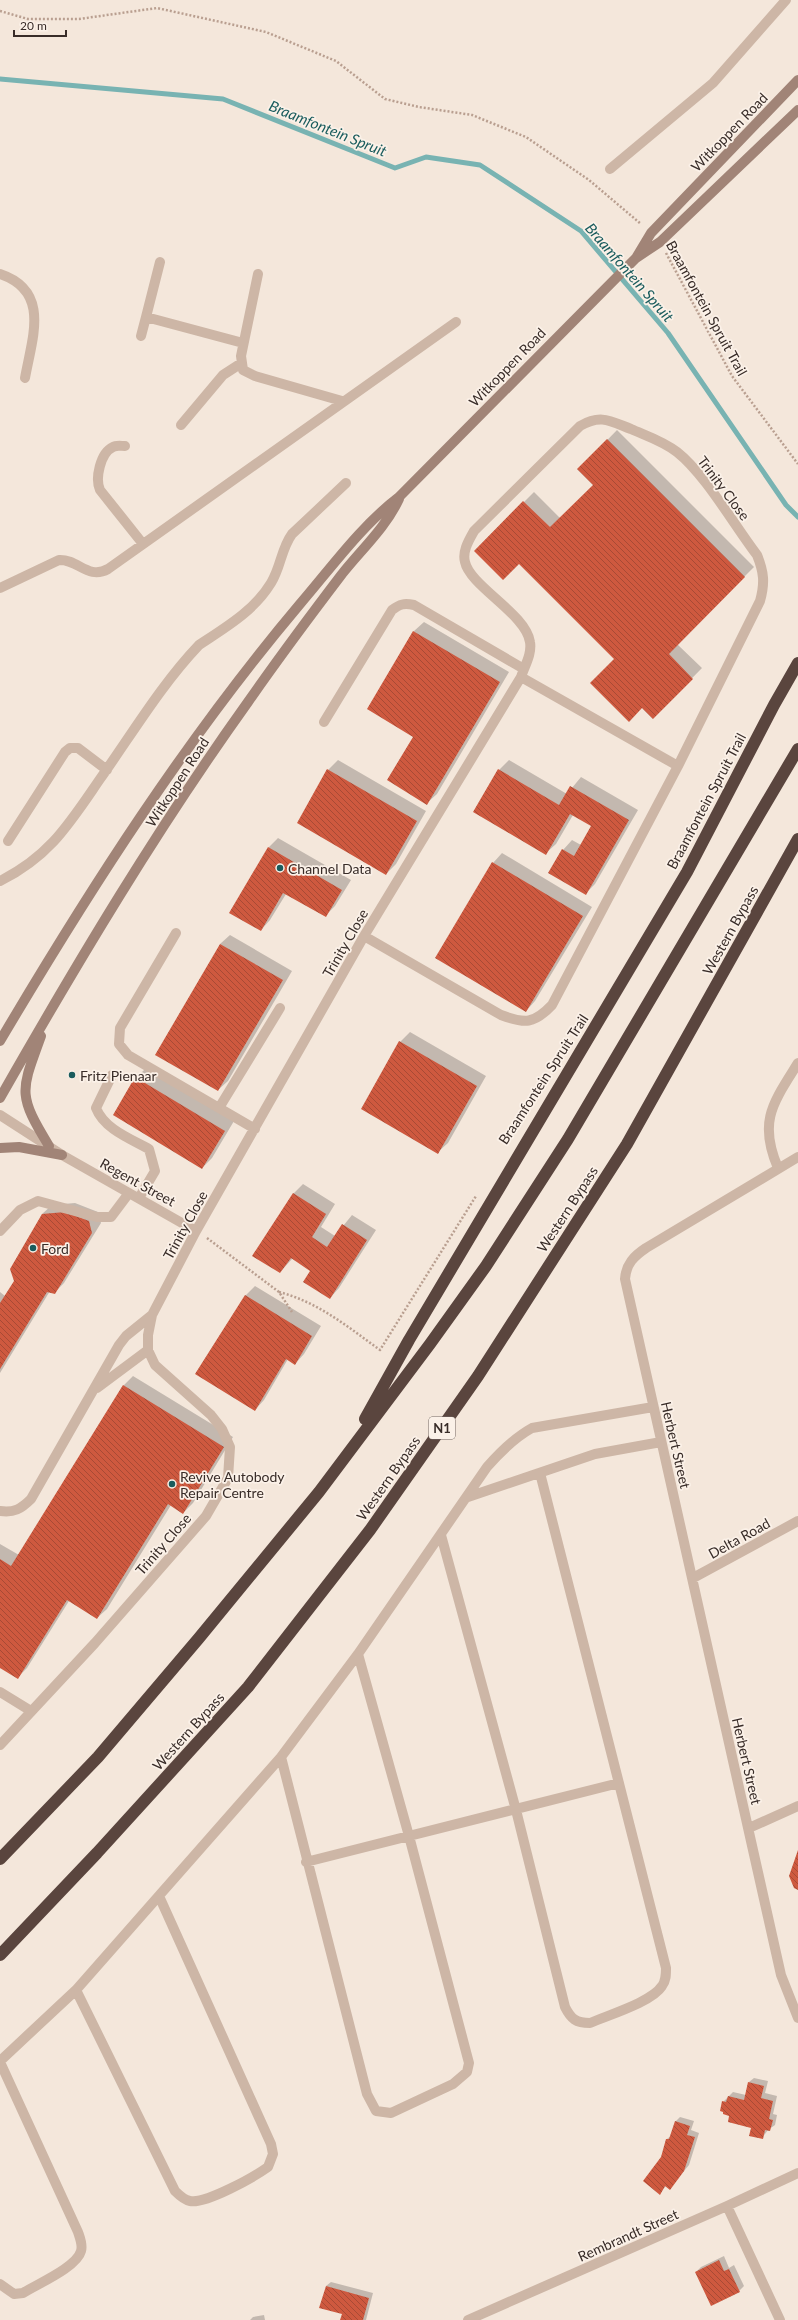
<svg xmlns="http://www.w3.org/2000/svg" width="798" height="2320" font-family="Lato,sans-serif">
  <defs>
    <pattern id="building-back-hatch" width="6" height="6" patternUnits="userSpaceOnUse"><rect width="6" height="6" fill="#ce593f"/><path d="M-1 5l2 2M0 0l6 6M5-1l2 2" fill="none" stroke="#a84a35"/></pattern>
  </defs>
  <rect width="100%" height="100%" fill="#f4e7db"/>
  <!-- shadow -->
  <path fill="#0003" d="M617 430 754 567 677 644 702 668 653 718 615 659 519 563 475 551 534 492 561 519 594 485 579 469Z
    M424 622 509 672 437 794 427 803 414 736 368 709 414 631Z
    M338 760 426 811 396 864 386 874 328 770Z
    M509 760 567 794 581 777 638 810 595 884 586 893 563 850 572 840 581 845 593 826 573 815 556 844 546 853 499 770Z
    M278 838 351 880 335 906 325 916 286 894 270 920 261 930 230 913 269 847Z
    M502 853 592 907 535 1001 526 1011 493 863Z
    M230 935 292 971 228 1081 218 1090 220 944Z
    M410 1032 486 1076 448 1143 438 1152 400 1042Z
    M146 1068 234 1121 212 1158 202 1168 136 1078Z
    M303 1184 335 1204 321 1227 335 1236 352 1215 376 1230 339 1288 330 1298 312 1270 293 1258 280 1272 254 1255 294 1193Z
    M75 1203 98 1212 101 1223 64 1283 54 1293 50 1291 0 1373V1292L5 1296 15 1281 42 1214 52 1205Z
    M255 1286 321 1326 304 1354 295 1364 288 1359 264 1400 255 1410 196 1373 246 1295Z
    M133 1376 233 1437 193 1503 183 1513 171 1505 107 1609 97 1618 69 1601 27 1668 18 1677 0 1667V1544L19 1555 124 1385Z
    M754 2078 768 2081 765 2093 777 2096 773 2114 777 2115 775 2125 768 2130 762 2138 752 2127 730 2115 723 2102 733 2092 746 2095 749 2082Z
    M680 2117 694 2121 691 2130 699 2133 689 2165 670 2188 666 2186 660 2193 662 2158 667 2139 672 2135 676 2121Z
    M724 2256 729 2268 734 2265 744 2286 739 2291 696 2272 701 2267Z
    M331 2282 373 2293 366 2320H341L343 2314 326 2286Z
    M264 2315 265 2320H250L253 2317Z"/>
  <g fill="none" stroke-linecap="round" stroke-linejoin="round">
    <!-- stream -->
    <path stroke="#78b3b2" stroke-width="5" d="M0 79 223 99 395 168 426 157 480 165 581 231 668 333 786 505 798 517"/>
  </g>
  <!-- building -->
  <path fill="url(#building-back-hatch)" d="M607 439 745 577 669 654 693 679 653 719 642 708 629 722 590 683 614 659 519 564 503 580 474 551 523 501 550 527 593 485 577 469Z
    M413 631 500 682 427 805 387 780 413 737 367 709Z
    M327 769 417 821 386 875 297 823Z
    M498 769 559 805 570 786 629 820 586 895 548 873 562 849 574 856 591 826 570 814 546 855 473 812Z
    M268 847 342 890 326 917 283 893 261 931 229 913Z
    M492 862 583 916 526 1012 435 958Z
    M220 944 283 980 218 1091 155 1055Z
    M399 1041 477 1086 438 1154 361 1109Z
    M135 1077 225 1131 202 1169 113 1115Z
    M293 1193 326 1214 312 1237 327 1247 342 1224 367 1240 330 1299 303 1282 310 1271 291 1258 280 1273 252 1256Z
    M65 1212 89 1221 92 1233 55 1294 47 1292 0 1369V1303L14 1281 10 1269 42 1214Z
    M245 1295 312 1336 295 1365 286 1359 255 1411 195 1374Z
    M123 1385 224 1447 183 1514 168 1504 97 1619 67 1600 18 1679 0 1668V1559L11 1566Z
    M798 1850V1890L794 1888 789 1876Z
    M748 2082 764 2086 761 2098 773 2101 769 2119 773 2120 770 2131 765 2130 763 2139 749 2136 751 2128 728 2122 729 2116 723 2114V2112L720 2111 722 2101 726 2102 728 2096 744 2100Z
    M675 2121 690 2126 687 2135 695 2137 684 2171 670 2190 665 2186 660 2195 643 2181 661 2157 666 2139H669Z
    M719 2260 724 2271 729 2269 740 2292 711 2306 695 2272Z
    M326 2286 369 2298 363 2320H340L342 2314 319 2308Z"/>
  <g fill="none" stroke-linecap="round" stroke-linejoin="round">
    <!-- path -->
    <path stroke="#b99f90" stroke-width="2.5" stroke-dasharray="2 2" stroke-linecap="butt" d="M0 11 28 19H79L157 8 266 32 336 61 385 99 419 107 472 115 526 137 589 180 641 224
      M666 253 732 376 798 464
      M207 1238 279 1292 292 1312
      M279 1292C318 1302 348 1327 380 1350L476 1196"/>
    <!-- lane -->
    <path stroke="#cdb6a6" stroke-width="10" d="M521 677 678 766
      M324 722 392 610C400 604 404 603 414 605L524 669
      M8 841 65 752 70 748H78L107 770
      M0 881C50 856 69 824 100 779 132 734 161 685 199 645 226 627 254 611 271 583 281 567 281 549 292 534L346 483
      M176 933 120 1028 119 1044 128 1055 255 1129
      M112 1075 96 1108C104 1129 131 1139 149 1149L155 1171 139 1198
      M219 1108 280 1008
      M0 1115 62 1155 196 1231
      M778 1168C758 1121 773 1103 798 1063
      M0 1231 20 1210 38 1201 97 1217H111L129 1193
      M97 1388 148 1350
      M0 1511C14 1513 21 1509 31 1499L119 1345 126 1336 152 1315
      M0 1692 31 1711
      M0 1745 95 1643 206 1516 228 1478 230 1447 222 1429 211 1415 155 1365 148 1350V1335L152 1315 196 1231 364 936 521 677C525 665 532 654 530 642 526 614 470 586 465 562 462 551 469 540 474 531L580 426C601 414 610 421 631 429 647 436 663 441 677 452 705 474 734 525 757 555 764 572 765 583 760 601L678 766 552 1005C534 1024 525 1024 501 1015L364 936"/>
    <!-- street -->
    <path stroke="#cdb6a6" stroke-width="10" d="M610 169 713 83 786 0
      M0 274C51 291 32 338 25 378
      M258 274 241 356 243 370 255 376 342 401
      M146 317 160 262
      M141 336 146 317 243 343
      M181 425 223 375 240 364
      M125 446C121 446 116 445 113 447 100 453 95 479 100 490L143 544
      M0 588 59 560C78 559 88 580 108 569L456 322
      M798 1157 646 1248C634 1256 626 1264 625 1279L781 1975 798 2018
      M468 1497 595 1454 661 1442
      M441 1535 516 1810 565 2007C571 2019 576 2023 590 2023 608 2015 652 2002 662 1986 666 1981 666 1975 666 1968L540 1473
      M693 1578 798 1521
      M281 1757 367 2094 376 2111 391 2113 453 2084 467 2072 469 2063 409 1836 358 1654
      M749 1828 798 1806
      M306 1862 619 1783
      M76 1990 175 2191C179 2195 184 2200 190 2201 206 2204 254 2177 268 2167L273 2154 271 2144 159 1896
      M0 2061 76 1990 281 1757 358 1654 487 1467C501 1451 514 1438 532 1428L653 1407
      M0 2062 78 2232C80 2238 83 2245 81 2251 77 2267 37 2284 23 2293L14 2294 0 2284
      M727 2206 780 2320
      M468 2320 727 2206 798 2173"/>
    <!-- secondary -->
    <path stroke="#a18477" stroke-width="10" d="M636 258 651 233 798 80
      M41 1036C21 1091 17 1094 49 1146
      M0 1041C90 889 186 739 300 604 331 568 361 526 399 497L626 268 636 258 660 242 798 110
      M0 1098C77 963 157 829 248 702 278 659 310 616 342 574 362 549 386 527 399 499
      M0 1148 19 1147 62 1155"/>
    <!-- highway -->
    <path stroke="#5a453e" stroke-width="12" d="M365 1419 409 1340 687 872 774 705 798 663
      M0 1859 98 1757 199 1638 319 1492 430 1344 486 1266 568 1139 798 749
      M0 1955 97 1853 248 1687 370 1530 478 1376 627 1144 798 839"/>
  </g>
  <!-- markers -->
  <g fill="#1a5c5d" stroke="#fbf1e8" stroke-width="1.5">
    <circle cx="280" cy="868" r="4"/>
    <circle cx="72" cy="1075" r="4"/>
    <circle cx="33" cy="1248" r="4"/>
    <circle cx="172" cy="1484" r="4"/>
  </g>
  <g text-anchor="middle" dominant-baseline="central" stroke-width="3.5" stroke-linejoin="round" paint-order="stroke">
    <!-- shield labels -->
    <rect fill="#fbf1e8" stroke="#726762" stroke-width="1" x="429" y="1417" width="26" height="22" rx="3"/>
    <g font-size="13" font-weight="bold" fill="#382c28">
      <text x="442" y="1428">N1</text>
    </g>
    <!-- street labels -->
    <g font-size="14" fill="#382c28" stroke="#fbf1e8">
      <text transform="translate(729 132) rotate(-46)">Witkoppen Road</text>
      <text transform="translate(707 308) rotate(61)">Braamfontein Spruit Trail</text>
      <text transform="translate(507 367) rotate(-46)">Witkoppen Road</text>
      <text transform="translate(724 488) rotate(53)">Trinity Close</text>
      <text transform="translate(177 782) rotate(-57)">Witkoppen Road</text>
      <text transform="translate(706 801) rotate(-62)">Braamfontein Spruit Trail</text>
      <text transform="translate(730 930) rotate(-61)">Western Bypass</text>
      <text transform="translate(345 943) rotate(-60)">Trinity Close</text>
      <text transform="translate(543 1079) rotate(-57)">Braamfontein Spruit Trail</text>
      <text transform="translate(138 1182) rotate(29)">Regent Street</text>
      <text transform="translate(567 1209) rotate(-57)">Western Bypass</text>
      <text transform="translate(185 1225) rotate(-61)">Trinity Close</text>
      <text transform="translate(676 1445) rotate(77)">Herbert Street</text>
      <text transform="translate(388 1478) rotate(-55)">Western Bypass</text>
      <text transform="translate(739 1538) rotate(-29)">Delta Road</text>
      <text transform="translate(163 1544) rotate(-49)">Trinity Close</text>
      <text transform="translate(188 1731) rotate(-48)">Western Bypass</text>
      <text transform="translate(747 1761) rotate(77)">Herbert Street</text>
      <text transform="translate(628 2235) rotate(-24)">Rembrandt Street</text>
    </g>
    <!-- poi labels -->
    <g font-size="14" fill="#382c28" stroke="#fbf1e8" text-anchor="start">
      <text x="288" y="868">Channel Data</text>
      <text x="80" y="1075">Fritz Pienaar</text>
      <text x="41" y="1248">Ford</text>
      <text x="180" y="1476">Revive Autobody<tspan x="180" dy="16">Repair Centre</tspan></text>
    </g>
    <!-- water labels -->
    <g font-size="15" font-style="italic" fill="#1a5c5d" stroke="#fbf1e8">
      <text transform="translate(328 128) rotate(22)">Braamfontein Spruit</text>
      <text transform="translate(630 272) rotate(49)">Braamfontein Spruit</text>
    </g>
  </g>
  <!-- scale -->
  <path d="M14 30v6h52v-6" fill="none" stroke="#382c28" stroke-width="2"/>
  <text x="20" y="30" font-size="12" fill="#382c28" stroke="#fbf1e8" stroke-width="3" paint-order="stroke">20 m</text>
</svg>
